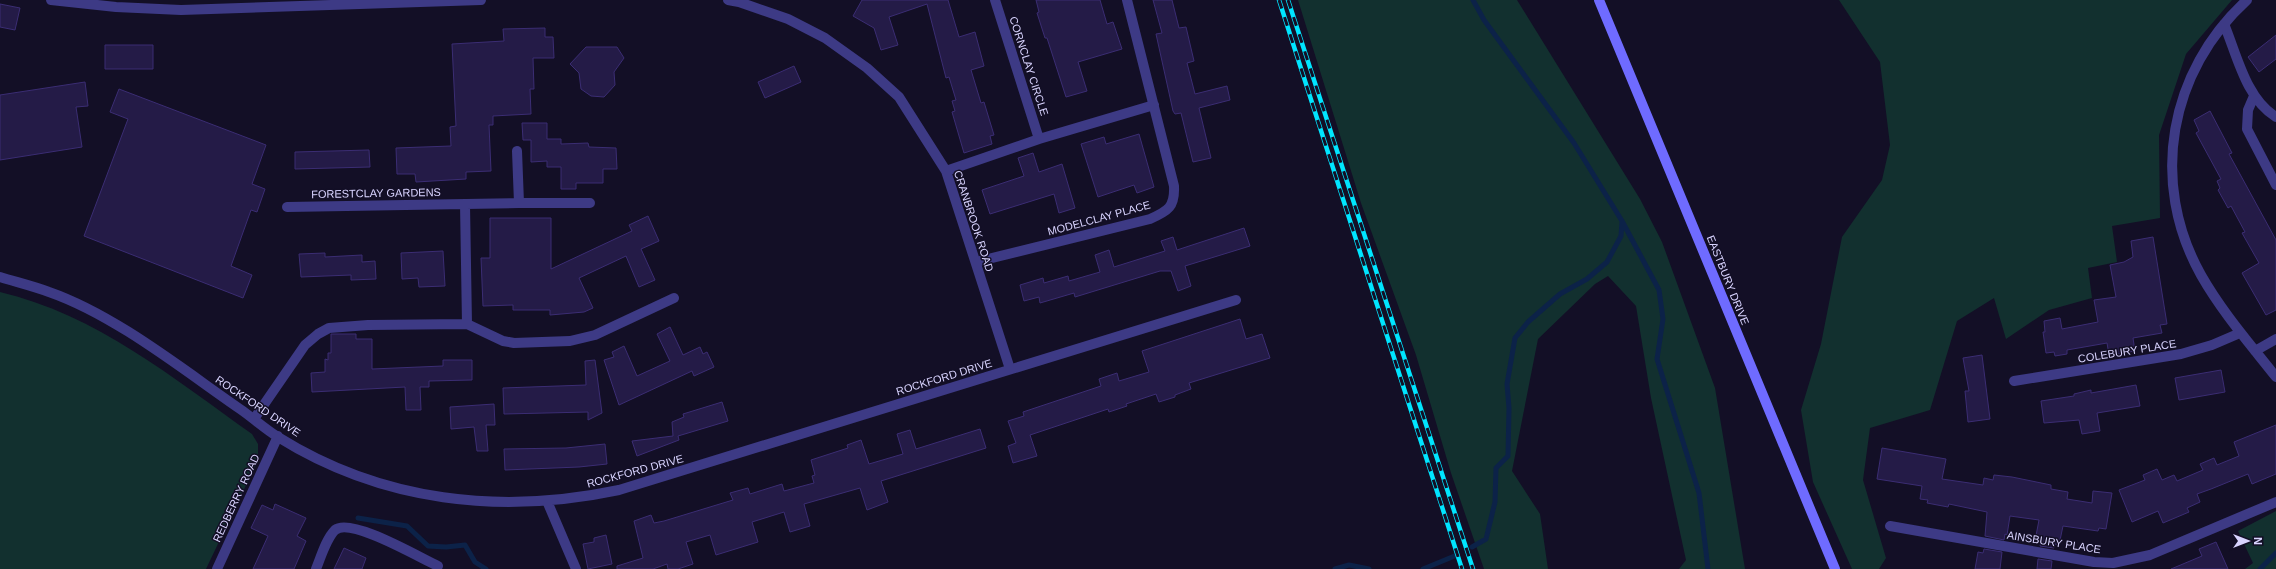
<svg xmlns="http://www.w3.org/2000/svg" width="2276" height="569" font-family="Arial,sans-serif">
  <rect width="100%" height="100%" fill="#130f26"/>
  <!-- green -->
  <path fill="#12302f" d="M1298 0H1517L1640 199 1662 242 1715 388 1745 569H1679L1686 560 1651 398 1636 306 1608 276 1595 284 1538 339 1512 471 1540 514 1548 569H1484L1451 473 1416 355 1361 203Z
    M1839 0H2232L2186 54 2159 135 2160 218 2112 226 2117 262 2088 268 2092 298 2049 310 2006 339 1994 298 1957 321 1930 410 1870 428 1863 480 1886 558 1879 569H1852L1813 482 1801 410 1821 344 1842 237 1882 180 1890 145 1880 62Z
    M0 292C97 315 173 378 252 434L258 444V460L206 569H0Z
    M2276 511V569H2245L2253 563 2238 531Z"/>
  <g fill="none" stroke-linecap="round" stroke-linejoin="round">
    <!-- stream -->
    <path stroke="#0c2248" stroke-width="5" d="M1473 0 1484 20 1574 143 1622 221 1659 290 1663 319 1657 359 1699 493 1708 569
      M358 518 407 526 428 546 446 547 465 545 475 562 486 569
      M1472 547 1486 539 1495 502 1496 468 1508 456 1509 408 1507 384 1515 338 1528 322 1560 294 1587 279 1607 262 1621 236 1622 222
      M1335 569 1349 565 1369 569
      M1423 569 1457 555
      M2260 569 2276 553"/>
  </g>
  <!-- building -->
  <path fill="#241b47" stroke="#3b2d73" d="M862 0H948L959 37 975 32 984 66 971 70 981 103 984 102 994 135 990 136 992 144 964 153 952 112 955 111 952 101 956 100 949 77 946 78 927 4 889 17 898 45 881 50 874 28 853 16Z
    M1036 0H1100L1107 24 1113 22 1122 49 1078 62 1087 91 1066 97 1047 38H1045L1037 13 1039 12Z
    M1153 0H1172L1179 28 1186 27 1194 61 1187 63 1195 94 1227 86 1230 100 1199 108 1211 158 1193 162 1181 113 1175 114 1173 111 1156 34 1162 33Z
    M0 4 20 8 15 30 0 27Z
    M545 28V37H553L554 58H533L534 89H530L531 114 493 116V125H489L491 171 466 172V179L416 182 415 174H397L396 148 451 146 450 127 456 126 452 44 504 41 503 29Z
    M2276 35V59L2259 72 2248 57Z
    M105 45H153V69H105Z
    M586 47H617L624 58 614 72 615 85 604 97 591 96 581 89 579 73 570 64Z
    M794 66 801 82 765 98 758 82Z
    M85 82 88 106 76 107 82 147 0 160V95Z
    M119 89 266 145 252 184 265 189 257 212 251 210 231 266 252 275 243 298 84 236 128 119 110 112Z
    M2210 111 2232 153 2229 154 2276 240V310L2266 315 2242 273 2259 263 2242 233 2245 232 2231 206 2228 208 2218 190 2220 188 2217 181 2221 179 2196 133 2199 131 2194 120Z
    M522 123H547V139H561V144L588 143 589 147 616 148 617 169H603V183H576V189H561V167H547V161L531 162V140H523Z
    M1139 134 1154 187 1137 193 1134 185 1098 197 1081 144 1104 137 1106 144Z
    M369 150 370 167 295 169V152Z
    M1033 153 1039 172 1062 164 1075 208 1059 213 1054 194 990 214 982 190 1024 176 1018 158Z
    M648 216 659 241 641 249 655 280 639 287 626 256 579 278 593 308 584 312 550 315V310H513V305L483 306 481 258H490V218H551V269L632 231 629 225Z
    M1244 228 1250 246 1185 266 1191 286 1178 291 1171 271H1160L1075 297 1074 293 1040 303 1039 297 1024 301 1020 285 1043 278 1044 283 1068 276 1069 281 1100 272 1095 255 1109 250 1114 267 1165 251 1161 241 1173 237 1177 250Z
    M2153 237 2167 324 2160 325 2162 333 2133 338 2135 351 2109 355 2107 343 2067 350V354L2055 356 2054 352 2046 353 2043 332H2045L2044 321 2060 318 2062 329 2098 322 2094 300 2116 297 2110 265 2124 262 2133 257 2131 241Z
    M443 251 445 286 419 287 418 278 402 279 401 253Z
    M325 253V257L362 255V262L375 261 376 279 351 280V275L301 277 299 254Z
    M1240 319 1246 339 1262 334 1270 358 1189 383 1191 389 1175 395V397L1159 402 1156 394 1126 404 1127 406 1109 412 1108 409 1030 435 1037 456 1013 463 1008 446 1016 443 1008 421 1024 416 1023 412 1101 386 1099 379 1117 373 1119 381 1149 372 1142 351Z
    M670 327 683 355 700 347 703 354 707 352 714 367 694 376 692 371 619 405 604 360 614 357 612 352 624 346 637 376 670 361 657 334Z
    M331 334H356V339H372V369L443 366V360H472V380L429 381V387H420L421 410H406L405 387 312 392 311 373 325 372V359L328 360V353H331Z
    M1982 355 1990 419 1968 422 1965 391H1969L1963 358Z
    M595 360 602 413 588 420V412L504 414 503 388 586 385 585 361Z
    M2221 370 2225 392 2179 400 2175 378Z
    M2136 385 2140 406 2097 413 2100 431 2082 434 2079 420 2044 423 2041 401 2074 396V394L2091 390V393Z
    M722 402 728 421 678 436 679 440 637 456 632 441 673 436 672 422 684 417 683 414Z
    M494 404 495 425H486L488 451H477L474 427 451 429 450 407Z
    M2276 425V474L2252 484 2248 474 2211 489 2197 494 2200 502 2187 508 2189 512 2163 523 2158 511 2132 522 2119 490 2145 480 2143 475 2157 469 2162 480 2174 475 2177 481 2203 470 2200 464 2214 458 2217 465 2239 456 2234 442Z
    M980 429 986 448 881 481 888 502 867 510 860 488 804 504 810 526 790 532 784 512 752 522 758 542 716 555 710 535 686 542 693 564 678 569H668L667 564 653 569H617V566L643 558 634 521 651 515 654 523 664 521 733 500 730 493 748 488 750 494 782 484 784 491 814 483 812 476 815 475 811 460 848 448 847 445 861 440 869 464 903 454 897 434 910 430 916 449Z
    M605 444 607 464 579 467 505 470 504 449 566 448Z
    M1882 448 1946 459 1942 479 1983 485 1984 478 1993 480 1994 475 2012 477 2051 485V489L2068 492 2067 499 2092 503 2093 491 2112 493 2106 529 2099 528 2098 531 2063 526 2059 545 2054 544V548L2040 546 2041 542 2035 541 2039 520 2010 516 2007 535 2005 534 2004 540 1985 536 1987 512 1949 504 1948 507 1927 503 1928 500 1920 499 1922 486 1877 479Z
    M275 504 306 518 297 536 306 541 294 569H253L268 536 251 528 262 505 273 510Z
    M606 535 612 564 588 569 583 544 594 542V538Z
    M2216 542 2228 569H2171L2202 556 2199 549Z
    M344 548 366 558 362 569H334Z
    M1984 549 2002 552 2000 569H1975L1978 552 1983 553Z
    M2038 559 2052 561 2051 569H2037Z"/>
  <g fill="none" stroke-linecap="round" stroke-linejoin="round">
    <!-- street -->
    <path stroke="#3d3a85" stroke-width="10" d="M51 0 116 7 181 10 481 0
      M728 0 739 2 788 19 825 38 867 68 899 97 946 171 1010 369
      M995 0 1039 139
      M2247 0C2169 71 2149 182 2201 275 2222 312 2250 344 2276 377
      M2224 24C2237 55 2246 99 2276 117
      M2254 96 2248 110 2247 129 2276 185
      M946 171 1039 139 1154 105
      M519 203H590
      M465 204 467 324
      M287 207 519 203 517 151
      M976 262 1150 219C1168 211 1175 207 1174 186L1127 0
      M0 277C16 282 33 286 49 292 115 315 182 369 240 409 253 418 265 429 278 437 382 502 501 515 619 490L1236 300
      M2255 351 2276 339
      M2014 381 2181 354 2212 345 2240 333
      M254 419 305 345 318 334 329 328 368 325 467 324 503 341 514 343 570 341 595 335 674 298
      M547 501 576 569
      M1890 526 2094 562 2113 563 2150 555 2276 502
      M217 569 278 436
      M316 569C321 557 326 539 335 530 351 517 420 558 438 566"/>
    <!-- secondary -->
    <path stroke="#6f6bff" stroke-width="10" d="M1599 0 1835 569"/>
    <defs>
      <path id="rail" d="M1279 0 1462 569
        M1288 0 1473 569"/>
    </defs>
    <!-- rail casing -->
    <use href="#rail" stroke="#00e5ff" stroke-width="4.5"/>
    <!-- rail -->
    <use href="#rail" stroke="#130f26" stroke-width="3" stroke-dasharray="9" stroke-linecap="butt"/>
  </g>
  <g text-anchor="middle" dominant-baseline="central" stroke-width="3" stroke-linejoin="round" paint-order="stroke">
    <!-- street labels -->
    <g font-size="11" fill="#d9d4ff" stroke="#130f26">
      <text transform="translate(1029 66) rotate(72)">CORNCLAY CIRCLE</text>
      <text transform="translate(376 193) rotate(-1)">FORESTCLAY GARDENS</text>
      <text transform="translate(1099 218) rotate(-15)">MODELCLAY PLACE</text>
      <text transform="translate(974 221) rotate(72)">CRANBROOK ROAD</text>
      <text transform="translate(1728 280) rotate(68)">EASTBURY DRIVE</text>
      <text transform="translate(2127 351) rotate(-9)">COLEBURY PLACE</text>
      <text transform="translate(944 377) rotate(-17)">ROCKFORD DRIVE</text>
      <text transform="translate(258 406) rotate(34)">ROCKFORD DRIVE</text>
      <text transform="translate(635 471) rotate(-15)">ROCKFORD DRIVE</text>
      <text transform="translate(236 498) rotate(-65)">REDBERRY ROAD</text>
      <text transform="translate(2054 542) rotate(9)">AINSBURY PLACE</text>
    </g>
  </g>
  <!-- north arrow -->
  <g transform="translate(2248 541) rotate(90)" stroke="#130f26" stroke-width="3" paint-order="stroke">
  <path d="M0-3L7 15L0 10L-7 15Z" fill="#d9d4ff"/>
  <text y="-6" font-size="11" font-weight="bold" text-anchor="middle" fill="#d9d4ff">N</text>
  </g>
</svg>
